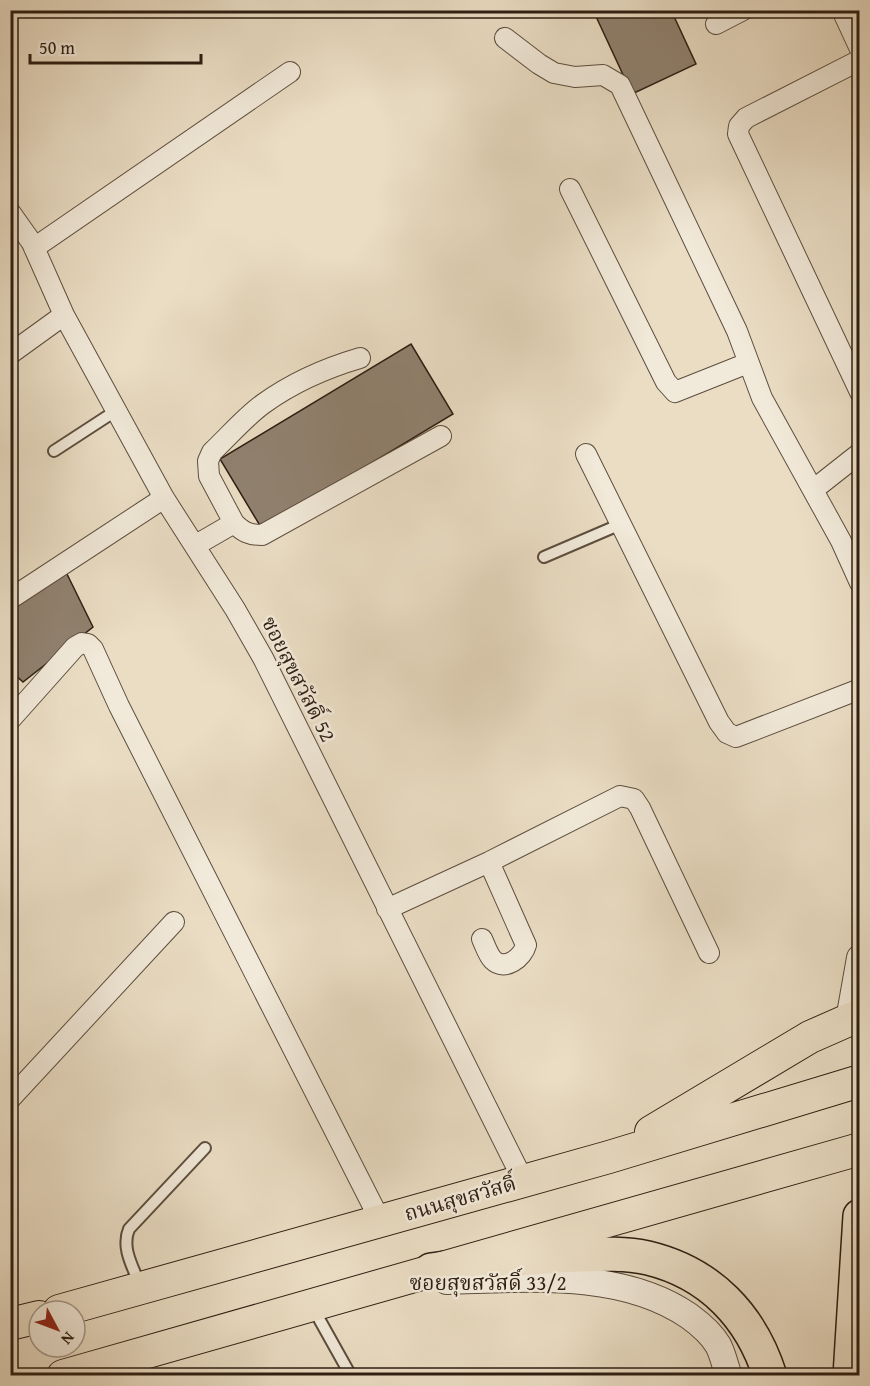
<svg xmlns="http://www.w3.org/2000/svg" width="870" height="1386" font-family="'Gentium Book Plus','Noto Serif Thai',serif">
  <rect width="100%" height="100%" fill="#eaddc4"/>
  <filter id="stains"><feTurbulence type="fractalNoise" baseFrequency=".00333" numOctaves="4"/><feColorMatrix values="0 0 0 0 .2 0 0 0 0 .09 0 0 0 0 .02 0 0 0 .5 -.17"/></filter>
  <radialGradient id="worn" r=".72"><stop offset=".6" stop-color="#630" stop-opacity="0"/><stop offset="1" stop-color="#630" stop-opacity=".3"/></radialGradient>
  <!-- building -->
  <path fill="#90816f" stroke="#2e1e12" stroke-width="1.5" d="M593 10H671L696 64 632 94Z
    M411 344 453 414 262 529 220 459Z
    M65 570 93 627 23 682 12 672 10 673V609Z"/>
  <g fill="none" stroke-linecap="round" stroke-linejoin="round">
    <defs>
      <path id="service" d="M54 451 117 410
        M544 557 621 524
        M140 1285C133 1267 121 1248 129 1229L205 1148
        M313 1308 351 1376"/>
      <path id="minor" d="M842 10 860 49
        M716 24 743 10
        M505 38 539 64 554 73 575 77 603 75 620 85 737 331 762 398 841 541 860 583
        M860 60 746 118 739 126 738 134 860 392
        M570 189 666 382 675 392 748 363
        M10 212 32 243 64 315 164 498 235 609 263 658 523 1180
        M34 248 290 72
        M10 354 64 315
        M586 454 719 722 727 733 736 737 860 689
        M813 490 860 453
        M234 523C243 532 249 535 262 535L441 436
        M196 545 234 523 209 476 208 461 212 452C229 436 245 417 263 404 292 383 326 368 360 358
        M10 599 164 498
        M10 720 75 647 82 643 88 644 93 649 119 706 380 1220
        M387 909 489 862 620 796 634 799 640 808 709 953
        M482 939C485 945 488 955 493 960 505 972 523 957 526 945L489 862
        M10 1099 174 922"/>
      <path id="tertiary" d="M849 1020 860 958
        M447 1281C526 1279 621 1269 689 1316 700 1324 711 1333 718 1345 723 1354 725 1366 729 1376"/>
      <path id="primary" d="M651 1132 810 1037 860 1015
        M59 1311 609 1157 860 1081
        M10 1324 39 1317
        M63 1376 860 1149"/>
      <path id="motorway" d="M431 1270C481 1263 530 1257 580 1255 603 1254 626 1253 648 1258 710 1273 751 1316 770 1376
        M850 1376 860 1216"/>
    </defs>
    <!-- service casing -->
    <use href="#service" stroke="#5d4e3e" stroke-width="14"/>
    <!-- minor casing -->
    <use href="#minor" stroke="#5d4e3e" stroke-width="22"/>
    <!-- tertiary casing -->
    <use href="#tertiary" stroke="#5d4e3e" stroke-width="28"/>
    <!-- primary casing -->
    <use href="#primary" stroke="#2e1e12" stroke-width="34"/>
    <!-- motorway casing -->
    <use href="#motorway" stroke="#2e1e12" stroke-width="36"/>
    <!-- service -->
    <use href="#service" stroke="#f1e9d9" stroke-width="10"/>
    <!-- minor -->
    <use href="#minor" stroke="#f1e9d9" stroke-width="20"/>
    <!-- tertiary -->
    <use href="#tertiary" stroke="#f1e9d9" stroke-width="26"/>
    <!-- primary -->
    <use href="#primary" stroke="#eaddc4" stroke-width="32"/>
    <!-- motorway -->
    <use href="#motorway" stroke="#eaddc4" stroke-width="33"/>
  </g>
  <g text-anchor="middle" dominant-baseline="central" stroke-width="5" stroke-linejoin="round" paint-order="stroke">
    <!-- street labels -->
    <g font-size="21" fill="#2e1e12" stroke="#f1e9d9">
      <text transform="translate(299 679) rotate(63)">ซอยสุขสวัสดิ์ 52</text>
      <text transform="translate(460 1198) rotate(-16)">ถนนสุขสวัสดิ์</text>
      <text x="488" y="1282">ซอยสุขสวัสดิ์ 33/2</text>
    </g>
  </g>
  <!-- margin -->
  <rect width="870" height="1386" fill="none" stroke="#eaddc4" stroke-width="36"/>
  <rect x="12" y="12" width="846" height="1362" fill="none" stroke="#2e1e12" stroke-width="3"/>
  <rect x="18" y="18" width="834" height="1350" fill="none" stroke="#2e1e12" stroke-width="1.5"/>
  <!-- north arrow -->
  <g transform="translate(57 1329) rotate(131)"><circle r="28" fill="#f1e9d9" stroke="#a39889" stroke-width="1.5"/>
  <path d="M0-4.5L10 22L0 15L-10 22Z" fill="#8f2418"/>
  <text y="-9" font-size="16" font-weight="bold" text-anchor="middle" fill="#2e1e12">N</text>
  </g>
  <!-- scale -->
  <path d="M30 54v9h171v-9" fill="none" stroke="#2e1e12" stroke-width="3"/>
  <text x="39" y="54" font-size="18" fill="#2e1e12" stroke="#f1e9d9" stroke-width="4.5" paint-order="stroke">50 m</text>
  <rect width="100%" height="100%" filter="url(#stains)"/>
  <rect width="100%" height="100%" fill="url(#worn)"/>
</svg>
